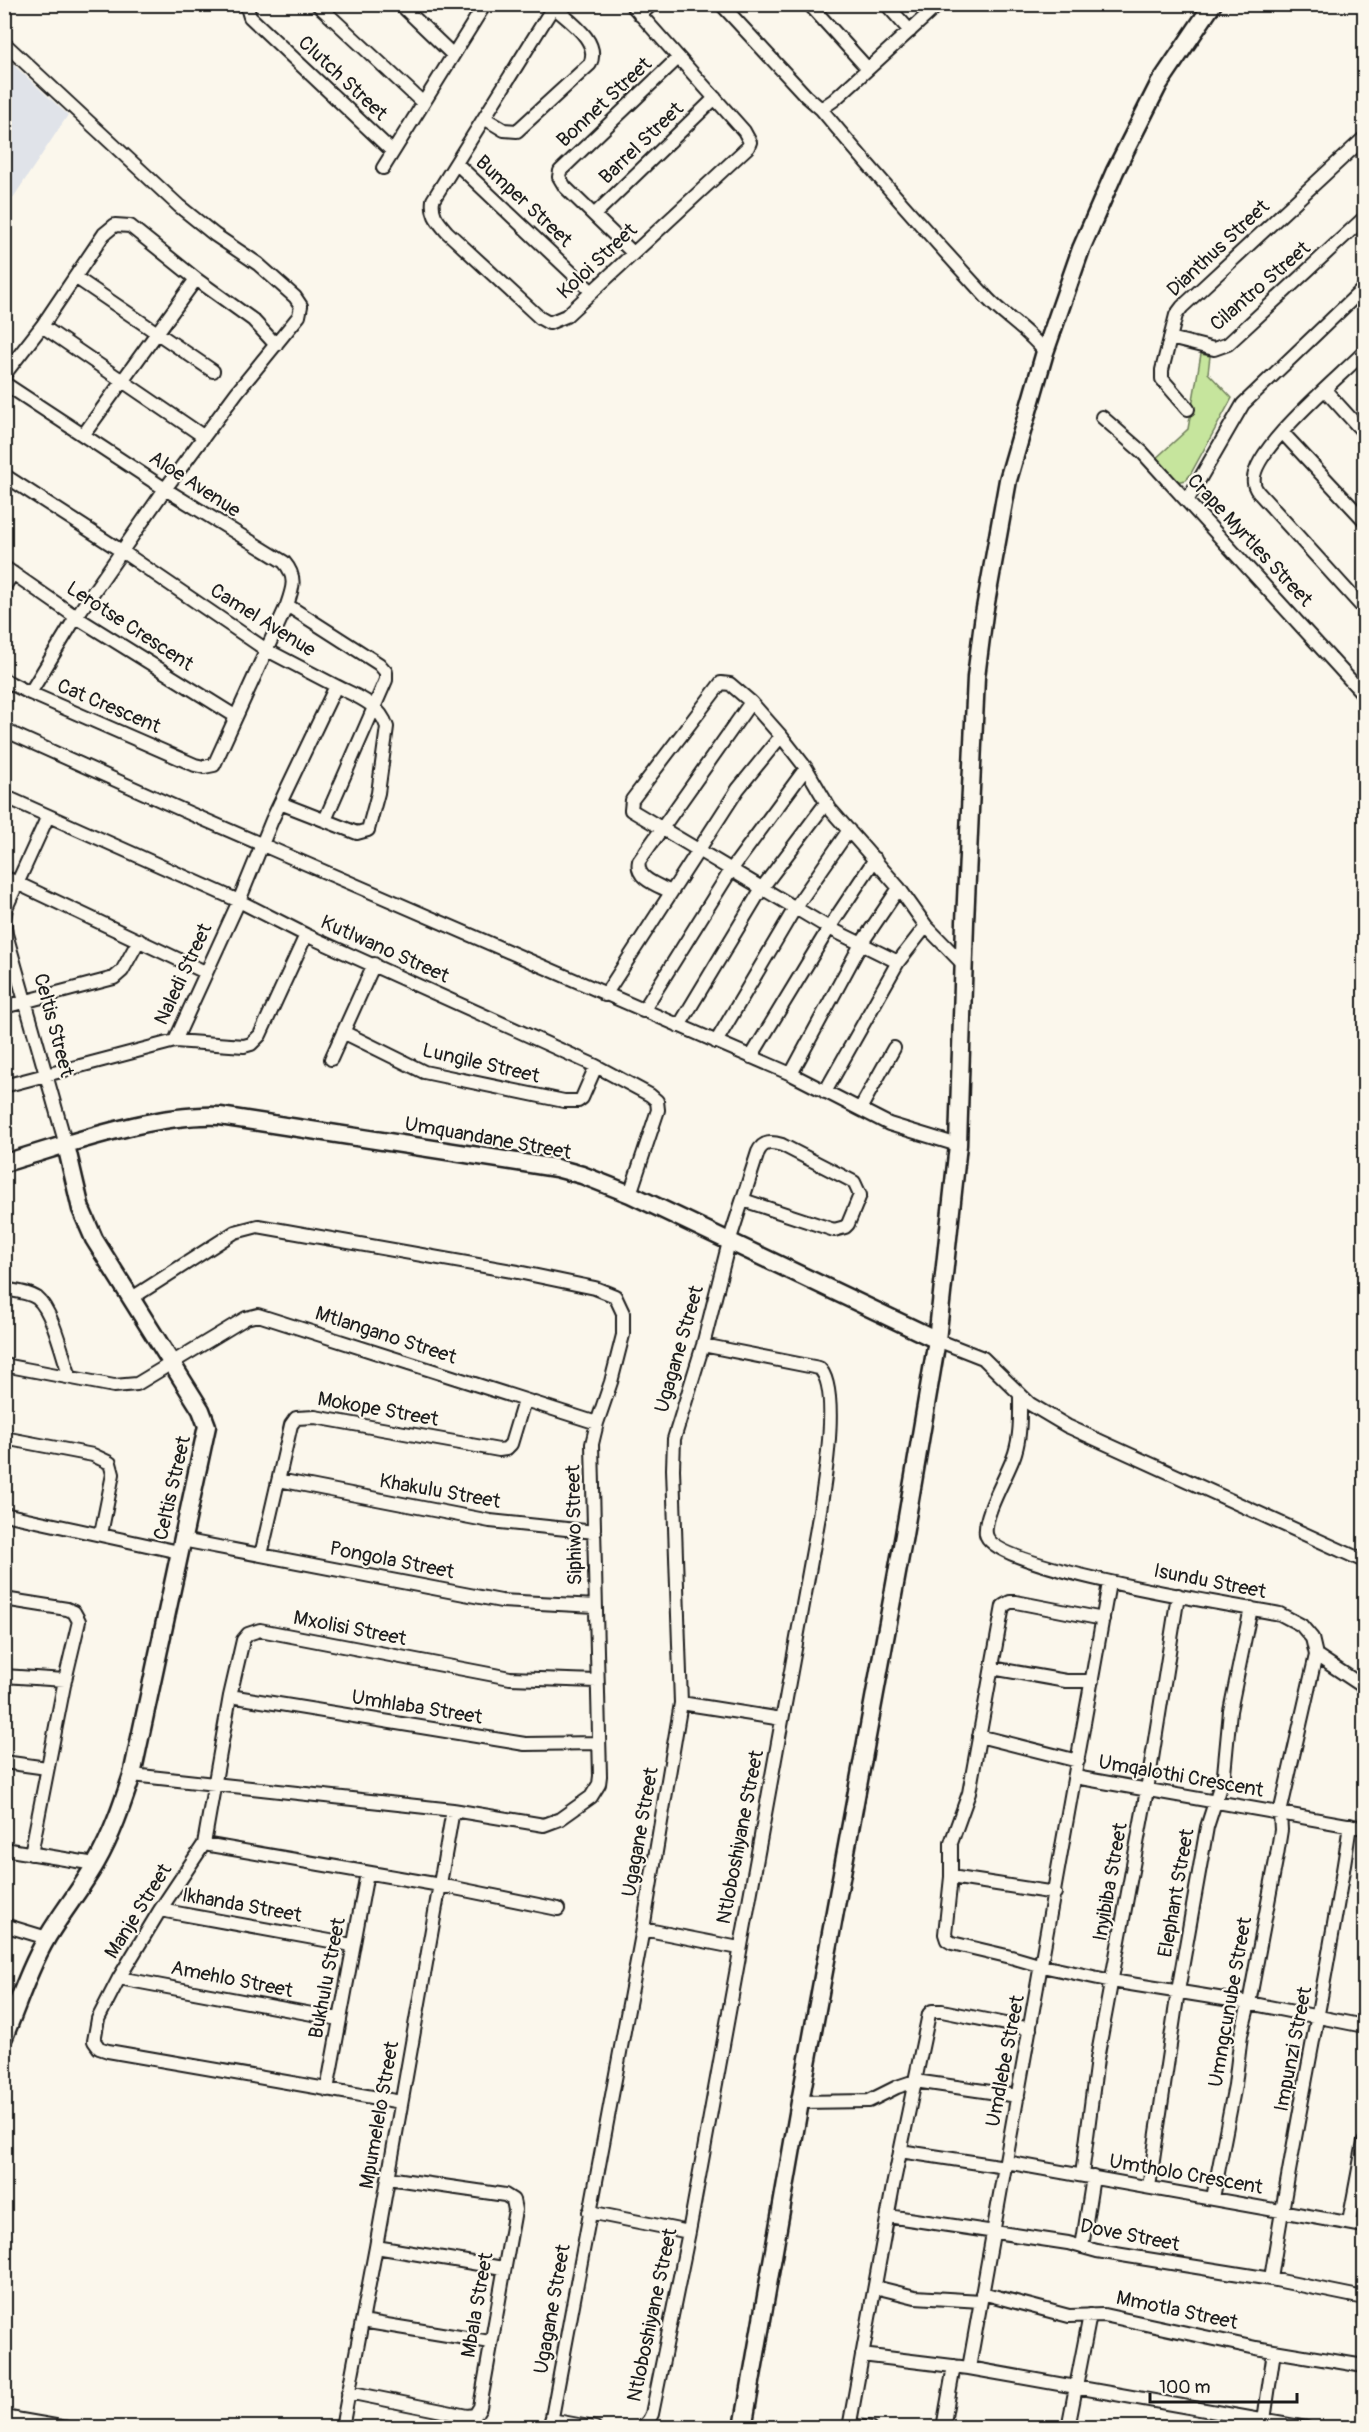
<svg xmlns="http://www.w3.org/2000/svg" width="1369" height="2432" font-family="Pangolin,sans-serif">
  <rect width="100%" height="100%" fill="#fbf7ec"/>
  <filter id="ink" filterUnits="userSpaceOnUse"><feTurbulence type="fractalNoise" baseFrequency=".0167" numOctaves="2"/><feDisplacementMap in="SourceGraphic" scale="12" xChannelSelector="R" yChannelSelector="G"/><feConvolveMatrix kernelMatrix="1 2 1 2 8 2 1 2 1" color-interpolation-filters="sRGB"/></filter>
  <g filter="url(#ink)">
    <!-- built -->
    <path fill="#e0e3e9" d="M5 57 68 115 5 210Z"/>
    <!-- green -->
    <path fill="#c6e59d" stroke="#71805c" stroke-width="1.5" d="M1201 354 1210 356 1208 373 1232 398 1190 475 1186 480 1175 482 1153 461 1188 429Z"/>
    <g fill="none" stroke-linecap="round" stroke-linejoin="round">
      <defs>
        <path id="street" d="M246 4 250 17 393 152
          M317 4 423 103
          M400 4 453 55
          M555 4 433 200C431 215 438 221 447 232L540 318 549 323 566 316 748 147 750 142 744 131 631 4
          M721 4 806 96 821 109C875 174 931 237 988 299 1006 318 1028 330 1045 352
          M809 4 868 69
          M886 4 910 31
          M640 15 652 4
          M4 43 179 206 215 235 258 264 295 297 301 306 299 316 237 392 165 489 76 617 30 693 195 765 204 767 214 765 287 605C293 588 297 577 284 562L165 489 4 383
          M821 109 834 100 939 4
          M484 118 504 130 517 131 590 64C601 41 569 21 554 7
          M456 163 592 292
          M383 168 485 4
          M594 215 715 98
          M633 253 565 187 559 177 560 171 678 58
          M75 277 213 371
          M42 326 203 436
          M1170 338 1214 349 1228 344 1364 218
          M1364 352C1342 375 1248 452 1254 483 1254 486 1256 489 1258 492L1364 609
          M4 375 42 326 104 234 115 225 130 226 196 279 253 320 276 345
          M1325 390 1364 433
          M1188 409 1162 379V370L1176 315 1182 307 1364 138
          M1102 417 1142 452 1364 695
          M1282 432 1364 520
          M84 434 196 279
          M4 475 123 552 265 649 336 686 272 820 239 901 175 1041 4 1086
          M1187 501 1243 404 1364 288
          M4 567 76 617 235 716
          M4 587 13 573
          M287 605 379 664 386 672V680L325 820
          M4 680 30 693
          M4 730 189 813 791 1074 889 1124 958 1145
          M4 796 239 901 306 935 596 1066 650 1095 657 1101 658 1110 630 1194
          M280 803 357 833 368 830 378 793 387 727C380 704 356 696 336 686
          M4 877 205 972
          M671 892C658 885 635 879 639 861L751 702
          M4 920 6 934 66 1145
          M4 920 6 908 48 816
          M898 962 829 928 631 810 632 800 721 683 730 684 751 702 781 736 806 768 830 809 899 888 926 926 963 964
          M605 995 738 789 781 736
          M4 1007 114 978 122 971 139 940
          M643 1011 731 870 806 768
          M679 1026 762 888 826 803
          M343 1032 424 1072 564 1101H578L582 1098 596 1066
          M175 1041 244 1046 251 1044 260 1035 306 935
          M716 1042 795 908 849 830
          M751 1057 829 928 875 859
          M331 1059 374 964
          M791 1074 861 944 899 888
          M825 1092 898 962 926 926
          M860 1109 894 1048
          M4 1289C15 1291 28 1292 37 1298 53 1311 63 1357 70 1377
          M132 1298 235 1232 258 1226 518 1272 595 1288 615 1296 623 1313V1335L611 1382 597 1423 592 1444 600 1776 599 1784 591 1797 560 1819 544 1825 453 1810 132 1775
          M937 1340 983 1358 1030 1404 1067 1426 1364 1561
          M4 1365 114 1386 137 1384 246 1318 258 1315 597 1423
          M1020 1395C1020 1414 1021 1434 1015 1453 1009 1473 983 1514 986 1534 992 1569 1239 1606 1280 1614L1301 1625 1312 1638 1316 1655 1280 1813 1281 1830 1277 1855 1249 2003 1241 2035 1235 2085 1213 2198
          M4 1438 93 1455 110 1463 113 1474 101 1534
          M279 1480 490 1521 595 1532
          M4 1514 179 1552
          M182 1540 501 1601 596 1606
          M261 1555 291 1425 296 1418 315 1417 499 1450 506 1449 511 1444 524 1401
          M4 1599 67 1609 74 1612 79 1621 65 1680 31 1854
          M1316 1655 1364 1687
          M992 1668 1066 1681H1092
          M4 1676 65 1680
          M230 1696 525 1744 599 1743
          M681 1703 782 1719
          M979 1736 1078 1761
          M4 1762 47 1768
          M1075 1777 1364 1828
          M204 1844 440 1885 558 1909
          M4 1849 95 1864
          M951 1877 945 1934 947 1940 952 1943 1011 1957 1042 1966 1112 1981 1249 2003 1364 2026
          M1055 1893 951 1877V1843L969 1793 1003 1606 1010 1602H1016L1103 1619
          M160 1910 352 1945
          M4 1925 47 1938
          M643 1929 739 1948
          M119 1978 339 2019
          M327 2090 367 1873
          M401 2102 108 2051 99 2048 94 2041 98 2019 119 1978 160 1910 204 1844 230 1696 243 1640 248 1634 260 1630 510 1678 597 1681
          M800 2102 869 2101 897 2087 915 2081 1018 2096
          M900 2151 1005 2167
          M1006 2162 1364 2226
          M1082 2175 1097 2059 1147 1790 1178 1595
          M1149 2187 1178 1991 1207 1827 1224 1774 1230 1711 1251 1608
          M589 2212 689 2232
          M888 2216 1068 2243 1097 2251 1271 2279 1364 2298
          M1349 2222 1364 2142
          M376 2247 503 2268
          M1082 2247 1093 2177
          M1271 2279C1294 2127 1328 1977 1350 1825
          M875 2287 915 2297 981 2301
          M982 2293 1069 2316 1104 2315 1256 2348 1364 2366
          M362 2321 490 2342
          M862 2355 969 2368 1306 2428
          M969 2368 1109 1583
          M348 2392 467 2416 475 2415 480 2407 515 2210 513 2200 505 2195 388 2178
          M4 2417 67 2428
          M551 2420 595 2428
          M849 2425 871 2428
          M1263 2427 1274 2351
          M342 2428 376 2247 453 1810
          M550 2428 643 1929 681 1703 673 1469 674 1439 703 1345 729 1242 758 1152C763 1141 772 1142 782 1145L854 1182 860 1195 848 1224 845 1227 834 1230 743 1200
          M642 2428 649 2420 652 2414 689 2232 813 1550C819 1517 844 1389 819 1368L703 1345
          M849 2428 893 2186 929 2014 932 2011H942L1030 2029
          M943 2428 954 2366
          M1068 2428 1090 2315"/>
        <path id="secondary" d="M4 1163C70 1144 153 1113 220 1116L556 1168 582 1175 630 1194 937 1340
          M4 2037C18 2004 29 1968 48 1936 63 1911 81 1889 96 1863 112 1835 122 1805 132 1775L207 1426 201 1410 94 1239 81 1209 66 1145
          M743 2428 800 2102 904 1535 937 1340 958 1145 965 922 976 677 984 614 1008 480 1045 352 1081 249 1115 171 1159 84 1213 4"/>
      </defs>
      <!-- street casing -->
      <use href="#street" stroke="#1c1c1c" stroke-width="16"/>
      <!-- secondary casing -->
      <use href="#secondary" stroke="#1c1c1c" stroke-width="21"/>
      <!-- street -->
      <use href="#street" stroke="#fbf7ec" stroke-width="12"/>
      <!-- secondary -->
      <use href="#secondary" stroke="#fbf7ec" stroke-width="16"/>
    </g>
  </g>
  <g text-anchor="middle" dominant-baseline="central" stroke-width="4.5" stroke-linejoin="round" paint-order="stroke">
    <!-- street labels -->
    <g font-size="20" fill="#1c1c1c" stroke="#fbf7ec">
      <text transform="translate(343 78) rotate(43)">Clutch Street</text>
      <text transform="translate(604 102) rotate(-43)">Bonnet Street</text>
      <text transform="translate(641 143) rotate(-44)">Barrel Street</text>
      <text transform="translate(524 201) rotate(43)">Bumper Street</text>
      <text transform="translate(1218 248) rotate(-43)">Dianthus Street</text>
      <text transform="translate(597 261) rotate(-43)">Koloi Street</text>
      <text transform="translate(1260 286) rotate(-41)">Cilantro Street</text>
      <text transform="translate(195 484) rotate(33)">Aloe Avenue</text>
      <text transform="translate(1250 540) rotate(47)">Crape Myrtles Street</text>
      <text transform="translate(263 620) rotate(32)">Camel Avenue</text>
      <text transform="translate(130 626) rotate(33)">Lerotse Crescent</text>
      <text transform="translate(109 706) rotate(23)">Cat Crescent</text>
      <text transform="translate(385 949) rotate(24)">Kutlwano Street</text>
      <text transform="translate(183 974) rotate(-65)">Naledi Street</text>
      <text transform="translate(54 1025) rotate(75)">Celtis Street</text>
      <text transform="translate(481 1063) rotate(13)">Lungile Street</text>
      <text transform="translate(488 1138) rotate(10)">Umquandane Street</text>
      <text transform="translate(386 1335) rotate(18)">Mtlangano Street</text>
      <text transform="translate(679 1349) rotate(-74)">Ugagane Street</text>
      <text transform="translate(378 1409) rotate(10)">Mokope Street</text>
      <text transform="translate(172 1488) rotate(-77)">Celtis Street</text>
      <text transform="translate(440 1491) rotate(10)">Khakulu Street</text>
      <text transform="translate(574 1525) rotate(-91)">Siphiwo Street</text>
      <text transform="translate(392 1560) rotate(11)">Pongola Street</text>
      <text transform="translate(1210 1581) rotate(11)">Isundu Street</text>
      <text transform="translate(350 1628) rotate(11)">Mxolisi Street</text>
      <text transform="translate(417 1707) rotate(9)">Umhlaba Street</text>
      <text transform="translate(1181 1776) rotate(10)">Umqalothi Crescent</text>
      <text transform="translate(640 1832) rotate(-80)">Ugagane Street</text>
      <text transform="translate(740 1837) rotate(-79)">Ntloboshiyane Street</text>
      <text transform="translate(1110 1882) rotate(-80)">Inyibiba Street</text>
      <text transform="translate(1176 1893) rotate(-80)">Elephant Street</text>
      <text transform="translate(242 1905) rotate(10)">Ikhanda Street</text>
      <text transform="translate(138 1911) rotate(-58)">Manje Street</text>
      <text transform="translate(327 1978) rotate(-79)">Bukhulu Street</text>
      <text transform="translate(232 1979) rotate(11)">Amehlo Street</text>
      <text transform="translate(1230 2002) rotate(-80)">Umngcunube Street</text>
      <text transform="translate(1293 2049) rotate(-79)">Impunzi Street</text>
      <text transform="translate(1005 2061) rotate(-79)">Umdlebe Street</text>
      <text transform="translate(379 2115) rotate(-80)">Mpumelelo Street</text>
      <text transform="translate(1186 2174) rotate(10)">Umtholo Crescent</text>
      <text transform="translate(1130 2235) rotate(11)">Dove Street</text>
      <text transform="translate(477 2305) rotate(-80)">Mbala Street</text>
      <text transform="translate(552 2309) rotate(-80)">Ugagane Street</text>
      <text transform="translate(1177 2310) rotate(12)">Mmotla Street</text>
      <text transform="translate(652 2315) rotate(-78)">Ntloboshiyane Street</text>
    </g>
  </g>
  <!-- margin -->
  <rect width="1369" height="2432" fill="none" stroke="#fbf7ec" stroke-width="24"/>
  <rect x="12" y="12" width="1345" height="2408" fill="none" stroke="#1c1c1c" stroke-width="2" filter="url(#ink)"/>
  <!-- scale -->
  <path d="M1150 2393v9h147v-9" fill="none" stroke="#1c1c1c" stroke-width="3"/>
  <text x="1159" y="2393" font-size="18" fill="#1c1c1c" stroke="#fbf7ec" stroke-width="4.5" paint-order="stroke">100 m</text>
</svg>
